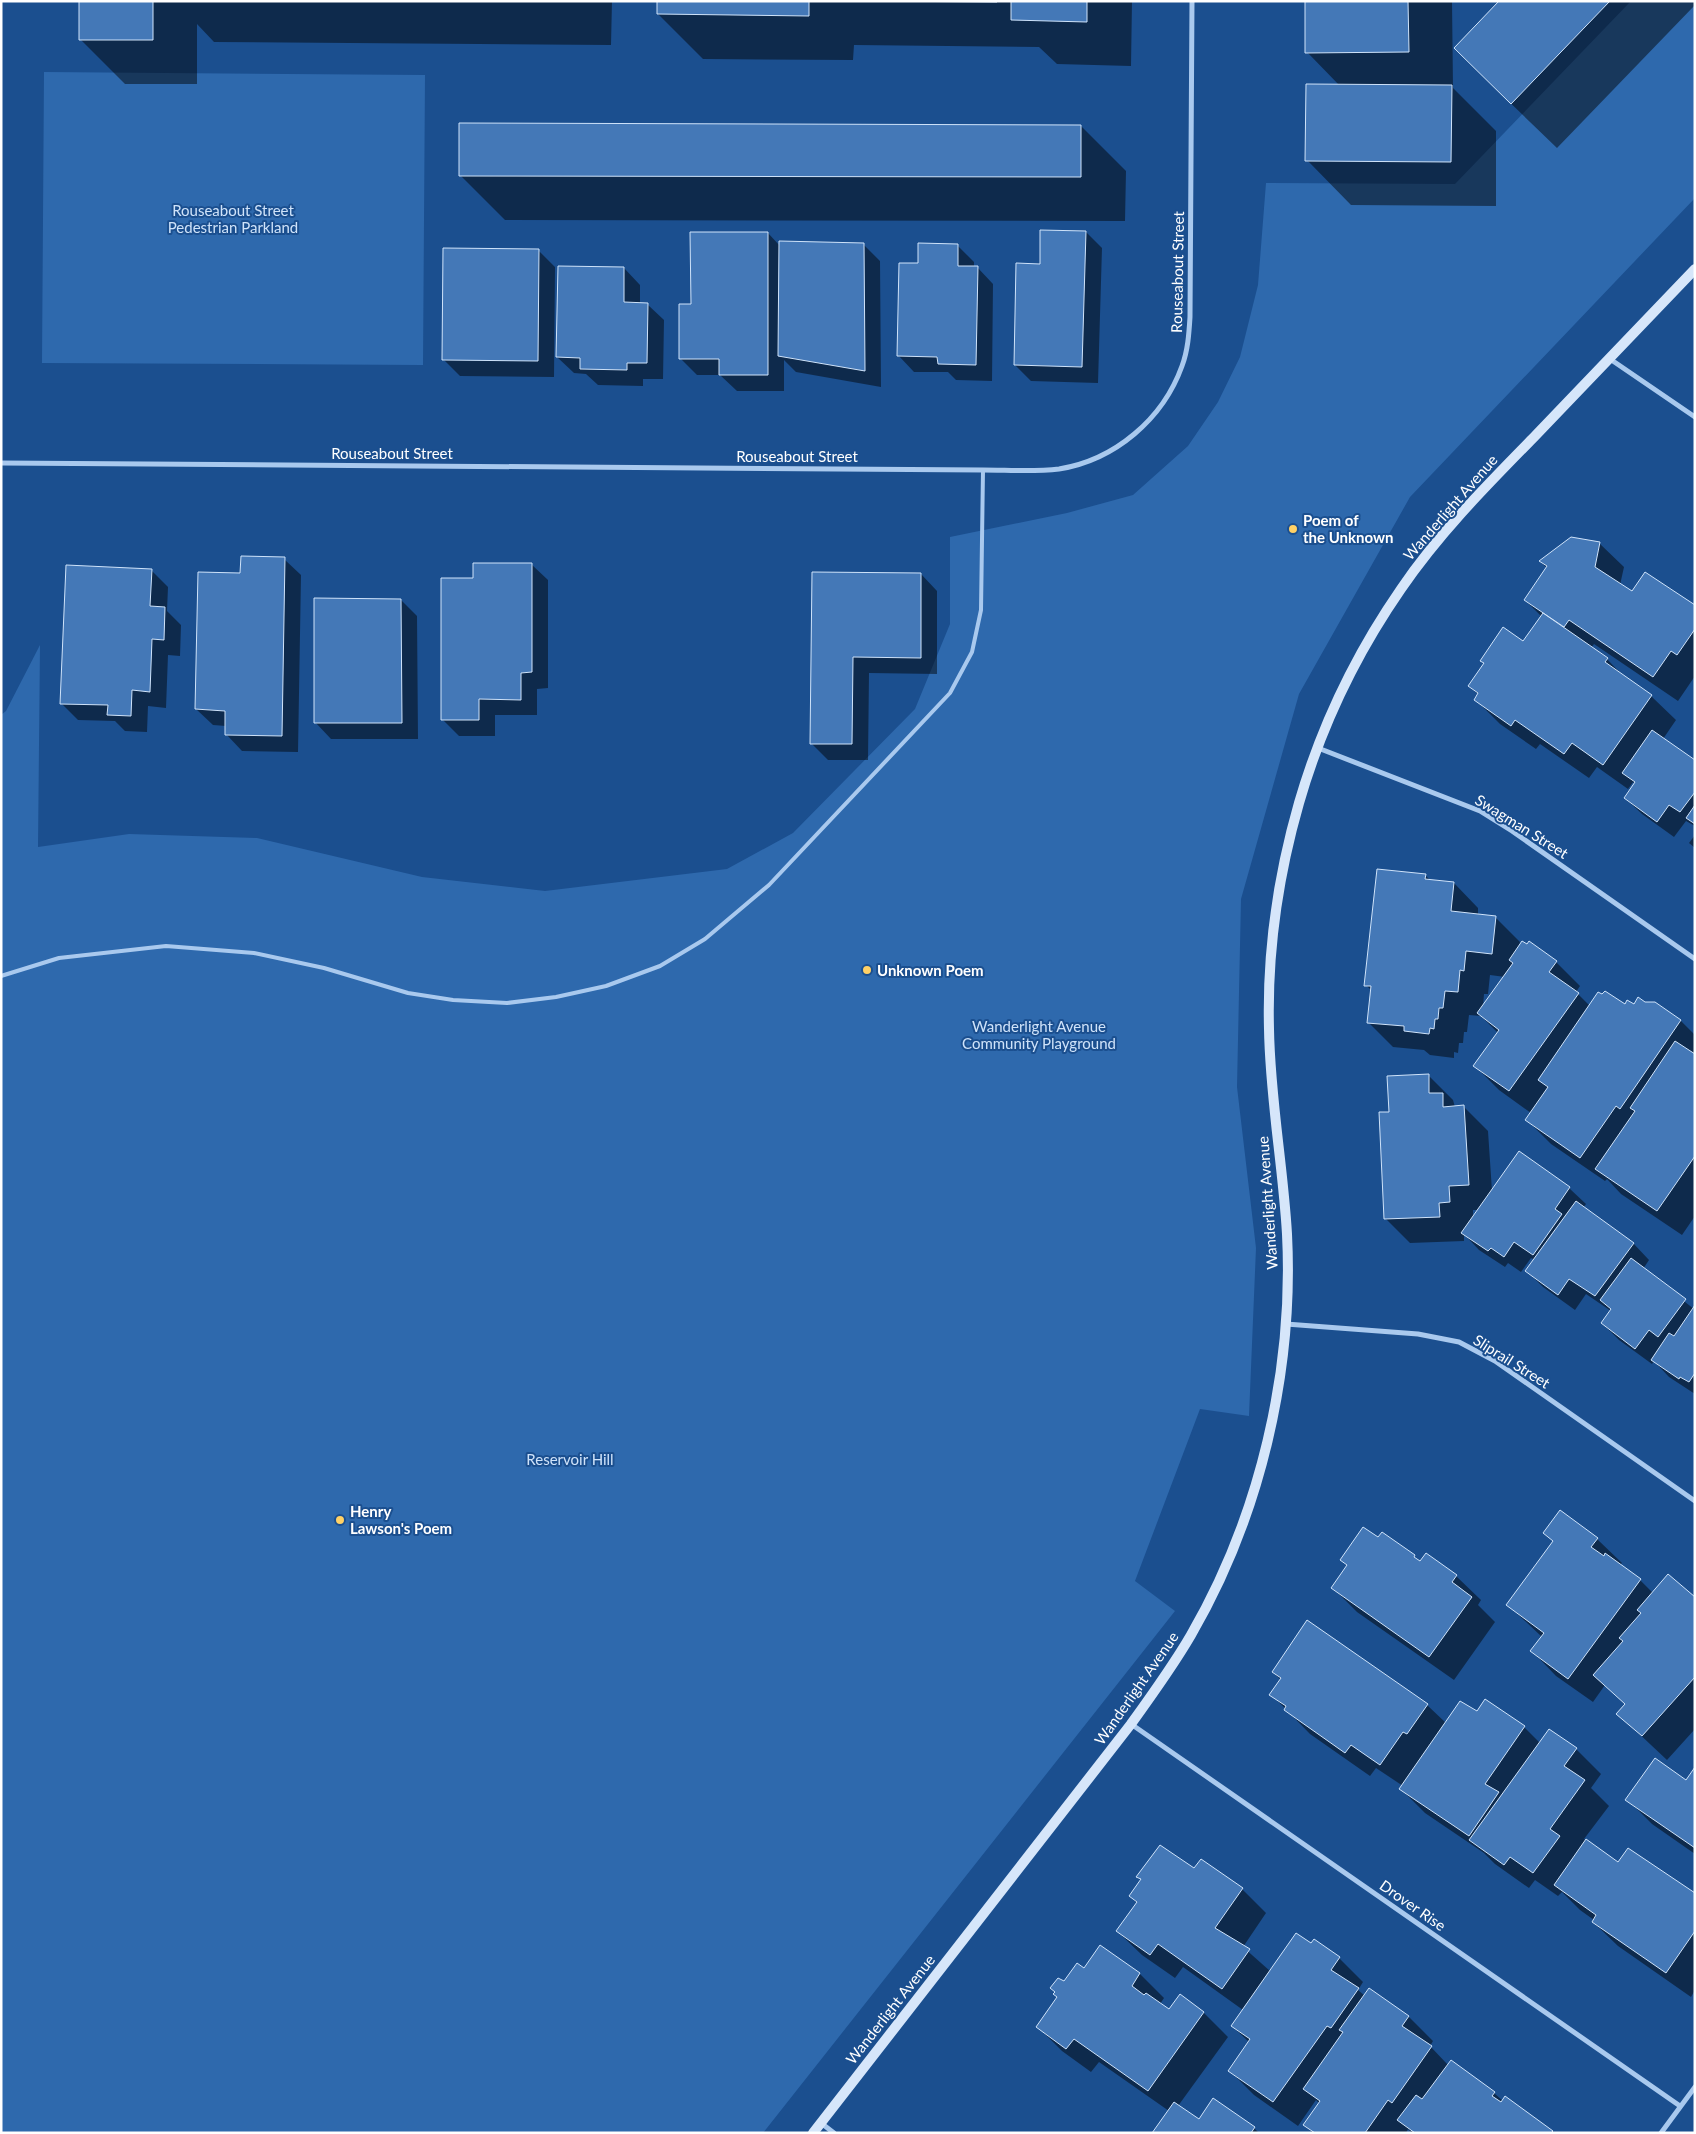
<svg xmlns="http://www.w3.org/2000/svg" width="1696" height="2134" font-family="Lato,sans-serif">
  <rect width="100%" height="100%" fill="#1b4f8f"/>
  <!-- green -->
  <path fill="#2e69ad" d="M1631 1H1695V198L1410 497 1299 694 1241 899 1237 1087 1256 1248 1249 1416 1200 1409 1135 1581 1175 1611 763 2133H1V715L6 711 40 645 38 847 129 834 257 838 422 877 545 891 727 869 793 833 915 709 950 624V537L1067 513 1133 495 1188 446 1218 402 1240 357 1258 285 1266 183 1455 184Z
    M44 72 425 75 423 365 42 363Z"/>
  <!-- shadow -->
  <path fill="#0007" fill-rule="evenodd" d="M80 1H612L611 45 214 42 197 24V84H125L80 39Z
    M659 1H1132L1131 66 1057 64 1039 47 854 45 853 60 703 59 658 14Z
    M1306 1H1452L1453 88 1496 131V206L1351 205 1307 160 1340 86 1307 52Z
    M1501 1H1695V5L1557 148 1500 93Z
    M1081 126 1126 171 1125 221 505 220 460 175Z
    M1086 232 1102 248 1098 383 1031 381 1015 365 1041 265Z
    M768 233 780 246 863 244 880 261 881 387 796 372 784 360V391H737L720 375H697L681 359 692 305Z
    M957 245 974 262V267H977L993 284 992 381 956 380 948 372H914L898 355 919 264Z
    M538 250 555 267 554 377 460 376 443 359Z
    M624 268 640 285V304H647L664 320 663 379H643V386L598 385 586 374 574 373 557 357Z
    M1599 543 1624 567 1620 585 1632 593 1695 606V676L1678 701 1594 644 1591 648 1607 659 1625 678 1651 696 1676 720 1663 739 1695 761V826L1686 821 1674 837 1642 814 1625 798 1635 784 1633 782 1628 789 1597 767 1589 778 1540 744 1536 749 1500 724 1475 699 1479 695 1469 686 1485 664 1482 661 1524 643 1542 617 1525 600 1547 568 1540 561Z
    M284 559 301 575 298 752 242 751 226 734V726L213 725 196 709Z
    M531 564 548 580V688L537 689V715H495V736H459L443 720 475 579Z
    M151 570 168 587 167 611 181 625 180 656 168 655 166 708 148 706 147 732 125 731 115 721 78 720 61 703Z
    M813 573 921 574 937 591V674L869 673 868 760H828L811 743Z
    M401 600 417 616 418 739H331L315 722Z
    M1695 835V848L1689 843Z
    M1425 875 1431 881 1454 883 1478 908V915L1495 917 1520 942 1519 948 1556 962 1580 986 1576 992 1590 1006H1625L1681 1021 1695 1035V1216L1682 1235 1621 1194 1607 1179 1605 1181 1551 1144 1527 1120 1531 1113 1499 1090 1475 1066 1498 1033 1481 1016 1469 1015 1467 1032H1464L1463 1043H1459L1458 1053 1454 1052V1058L1430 1055 1424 1050 1393 1047 1368 1022 1372 991 1366 985ZM1490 975 1505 977 1483 1007 1484 994H1488Z
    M1428 1075 1453 1100 1455 1107H1464L1488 1131 1492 1191 1519 1153 1569 1188 1586 1204 1583 1208 1633 1243 1649 1260 1643 1269 1694 1309 1695 1307V1394L1669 1377 1654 1361 1652 1364 1619 1340 1602 1323 1611 1311 1586 1294 1575 1310 1543 1287 1527 1271 1535 1260 1531 1258 1521 1272 1508 1263 1505 1267 1479 1250 1464 1234V1241L1410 1243 1386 1219 1390 1113ZM1473 1210H1479L1473 1218Z
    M1382 1534 1421 1562 1456 1576 1481 1600 1478 1605 1495 1622 1454 1680 1357 1612 1333 1588Z
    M1597 1539 1622 1563 1620 1565 1640 1580 1653 1593 1695 1599V1729L1667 1760 1618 1714 1626 1705 1605 1685 1593 1702 1556 1676 1532 1651 1542 1637 1508 1605Z
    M1273 1672 1427 1705 1446 1723 1477 1713 1524 1727 1540 1743 1549 1730 1576 1749 1601 1774 1591 1788 1609 1806 1584 1839 1619 1863 1695 1895V1990L1691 1997 1618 1946 1593 1922 1594 1920 1580 1910 1562 1892 1558 1896 1535 1880 1529 1888 1495 1864 1484 1853 1425 1813 1401 1789 1403 1786 1376 1768 1370 1776 1310 1734 1271 1694 1281 1680Z
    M1695 1770V1854L1652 1824 1627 1799 1686 1782Z
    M1194 1870 1242 1889 1266 1913 1243 1947 1270 1971 1311 1945 1339 1958 1363 1982 1358 1990 1365 1996 1369 1990 1409 2017 1433 2041 1430 2046 1448 2065 1494 2093 1503 2101 1505 2098 1553 2133H1412L1408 2129 1406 2133H1313L1305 2125 1320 2104 1316 2100 1298 2126 1254 2095 1229 2070 1249 2042 1232 2026 1243 2010 1183 1967 1175 1978 1142 1955 1117 1931 1137 1903 1130 1896 1141 1880 1138 1876Z
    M1100 1947 1140 1974 1164 1998 1160 2004 1170 2011 1203 2012 1228 2037 1178 2106 1199 2120 1254 2128 1259 2133H1154L1169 2111 1099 2062 1091 2072 1062 2051 1038 2027 1059 1998 1064 1983 1085 1970Z"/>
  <!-- building -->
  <path fill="#4478b7" stroke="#cfe3fa" d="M79 1H153V40H79Z
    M657 1H809V16L657 14Z
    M872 1H997V2Z
    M1011 1H1087V22L1011 20Z
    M1305 1H1408L1409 52 1305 53Z
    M1499 1H1610L1511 104 1454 48Z
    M1306 84 1452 85 1451 162 1305 161Z
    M459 123 1081 125V177L459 176Z
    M1040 230 1086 231 1082 367 1014 365 1016 263 1040 264Z
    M690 232H768V375H719V359H679V304H691Z
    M779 241 864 243 865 371 778 356Z
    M918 243 958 244V266H978L976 365 938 364 937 357 897 356 899 263H918Z
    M443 248 539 249 538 361 442 360Z
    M558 266 624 267V302L648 303 647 363H627V370L580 369V358L556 357Z
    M1571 537 1600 542 1595 567 1632 591 1645 572 1695 605V629L1677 655 1671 651 1653 677 1569 620 1564 627 1524 600 1547 566 1539 561Z
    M241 556 285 557 282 736 225 735V711L195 709 198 572 240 573Z
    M473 563H532V672L521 673V700L479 699V720H441V578H473Z
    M66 565 152 569 150 606 165 607 164 640 152 639 150 692 132 690 131 716 107 715 108 705 60 704Z
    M812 572 921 573V658L853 657 852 744H810Z
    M314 598 401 599 402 723H314Z
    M1543 613 1608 658 1605 662 1652 695 1603 765 1572 743 1564 754 1515 720 1511 726 1474 700 1478 693 1468 686 1484 663 1480 661 1503 627 1523 641Z
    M1652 730 1695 760V792L1680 812 1669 805 1657 822 1624 798 1635 782 1622 773Z
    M1695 805V824L1686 818Z
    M1377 869 1426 874 1425 879 1454 882 1451 911 1496 916 1492 954 1466 951 1464 971 1460 970 1458 992 1445 991 1443 1008H1439L1438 1019H1435L1434 1029 1430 1028 1429 1034 1404 1031V1026L1367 1023 1371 986H1364Z
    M1522 941 1527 944 1529 941 1557 961 1549 972 1579 993 1509 1091 1473 1066 1499 1030 1477 1013 1513 963 1509 960Z
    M1605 991 1625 1004 1627 1000 1634 1004 1638 997 1645 1002H1655L1681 1020 1620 1109 1616 1106 1580 1158 1525 1120 1548 1087 1538 1080 1598 992 1602 994Z
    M1675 1041 1695 1054V1156L1657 1211 1595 1169 1635 1111 1630 1108Z
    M1429 1074V1093H1443V1107L1464 1105 1469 1185 1449 1186 1450 1202 1439 1203 1440 1217 1384 1219 1379 1112H1389L1387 1076Z
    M1519 1151 1570 1187 1555 1209 1562 1214 1533 1255 1514 1242 1504 1257 1491 1248 1488 1251 1461 1233Z
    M1576 1201 1634 1243 1595 1296 1569 1279 1558 1295 1525 1271Z
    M1631 1258 1686 1299 1658 1337 1649 1330 1635 1349 1601 1323 1611 1309 1600 1300Z
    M1695 1305V1373L1689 1382 1680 1377 1679 1379 1651 1360 1669 1333 1674 1336Z
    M1560 1510 1598 1538 1591 1547 1604 1556 1605 1553 1641 1579 1568 1679 1530 1651 1544 1633 1506 1605 1553 1541 1543 1533Z
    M1363 1527 1378 1537 1382 1532 1415 1555 1414 1557 1420 1561 1426 1553 1457 1575 1452 1582 1472 1597 1429 1657 1331 1588 1347 1565 1340 1560Z
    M1668 1574 1695 1597V1677L1642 1736 1616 1714 1625 1704 1593 1675 1623 1641 1619 1638 1641 1613 1637 1610Z
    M1307 1620 1428 1704 1407 1734 1403 1732 1380 1765 1351 1745 1345 1753 1284 1710 1286 1706 1269 1695 1281 1678 1272 1672Z
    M1485 1699 1525 1726 1485 1784 1499 1792 1469 1836 1399 1789 1460 1701 1477 1711Z
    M1549 1729 1577 1748 1564 1766 1585 1780 1550 1829 1560 1836 1533 1873 1510 1857 1504 1865 1469 1840Z
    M1655 1758 1686 1780 1695 1767V1848L1625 1800Z
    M1586 1839 1618 1862 1628 1848 1695 1893V1931L1666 1973 1592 1922 1596 1915 1554 1885Z
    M1160 1845 1194 1868 1201 1859 1243 1888 1215 1928 1250 1949 1222 1989 1158 1944 1150 1955 1116 1931 1137 1902 1129 1896 1141 1879 1136 1877Z
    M1296 1933 1311 1943 1314 1939 1340 1957 1331 1970 1359 1988 1331 2028 1327 2026 1273 2102 1228 2071 1250 2039 1231 2026Z
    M1100 1945 1140 1973 1132 1986 1144 1995 1146 1993 1169 2009 1180 1994 1204 2012 1148 2091 1074 2039 1066 2049 1036 2027 1057 1997 1053 1994 1055 1992 1050 1988 1058 1978 1064 1981 1077 1963 1084 1968Z
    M1369 1988 1409 2016 1402 2026 1432 2046 1392 2103 1388 2100 1365 2133H1315L1303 2125 1320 2101 1303 2089 1343 2032 1339 2030Z
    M1451 2060 1495 2092 1492 2096 1501 2102 1505 2096 1553 2131 1551 2133H1415L1397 2120 1416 2095 1422 2099Z
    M1213 2098 1255 2127 1251 2133H1152L1174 2102 1199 2119Z"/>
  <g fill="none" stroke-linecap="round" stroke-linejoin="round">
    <!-- lane -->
    <path stroke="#a9c9ee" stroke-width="4" d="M1 976 59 958 166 946 254 953 324 968 408 993 453 1000 507 1003 556 997 606 986 660 966 705 939 769 885 950 693 972 652 981 610 983 470"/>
    <!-- street -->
    <path stroke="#a9c9ee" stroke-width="5" d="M1610 359 1695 417
      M1 463 983 470C1008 470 1034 472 1059 469 1115 460 1163 419 1182 366 1188 350 1189 333 1190 317L1192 1
      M1318 748 1480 811 1512 831 1695 959
      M1286 1324 1418 1334 1459 1342 1495 1361 1695 1501
      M1131 1724 1680 2106
      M821 2123 834 2133
      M1661 2133 1695 2087"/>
    <!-- secondary -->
    <path stroke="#d6e6fa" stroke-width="10" d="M813 2133 1131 1724C1152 1695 1173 1666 1191 1635 1260 1516 1294 1371 1287 1234 1283 1165 1270 1098 1269 1029 1267 953 1278 876 1299 803 1321 727 1356 654 1401 589 1440 532 1488 484 1536 435 1589 380 1642 325 1695 269"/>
  </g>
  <!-- markers -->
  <g fill="#ffd166" stroke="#1b4f8f" stroke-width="2">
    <circle cx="1293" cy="529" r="5"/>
    <circle cx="867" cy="970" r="5"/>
    <circle cx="340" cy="1520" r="5"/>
  </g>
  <g text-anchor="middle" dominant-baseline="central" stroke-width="4" stroke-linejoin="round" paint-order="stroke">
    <!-- park labels -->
    <g font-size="15" fill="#cfe3fa" stroke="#1b4f8f">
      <text x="233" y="210">Rouseabout Street<tspan x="233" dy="17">Pedestrian Parkland</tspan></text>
      <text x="1039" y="1026">Wanderlight Avenue<tspan x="1039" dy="17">Community Playground</tspan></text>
      <text x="570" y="1459">Reservoir Hill</text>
    </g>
    <!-- street labels -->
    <g font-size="15" fill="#fff" stroke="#1b4f8f">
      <text transform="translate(1177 272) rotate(-89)">Rouseabout Street</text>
      <text x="392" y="453">Rouseabout Street</text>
      <text x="797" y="456">Rouseabout Street</text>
      <text transform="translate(1450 507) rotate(-49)">Wanderlight Avenue</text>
      <text transform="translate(1522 826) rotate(32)">Swagman Street</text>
      <text transform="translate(1267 1203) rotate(-94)">Wanderlight Avenue</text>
      <text transform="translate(1512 1361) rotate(32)">Sliprail Street</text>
      <text transform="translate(1136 1688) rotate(-55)">Wanderlight Avenue</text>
      <text transform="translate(1413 1905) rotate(35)">Drover Rise</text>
      <text transform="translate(890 2009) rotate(-52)">Wanderlight Avenue</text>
    </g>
    <!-- poi labels -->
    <g font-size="15" font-weight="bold" fill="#fff" stroke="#1b4f8f" text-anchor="start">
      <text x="1303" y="520">Poem of<tspan x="1303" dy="17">the Unknown</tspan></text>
      <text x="877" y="970">Unknown Poem</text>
      <text x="350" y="1511">Henry<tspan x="350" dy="17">Lawson's Poem</tspan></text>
    </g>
  </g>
  <!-- border -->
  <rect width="1696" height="2134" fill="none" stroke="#ffffff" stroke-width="5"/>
</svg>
